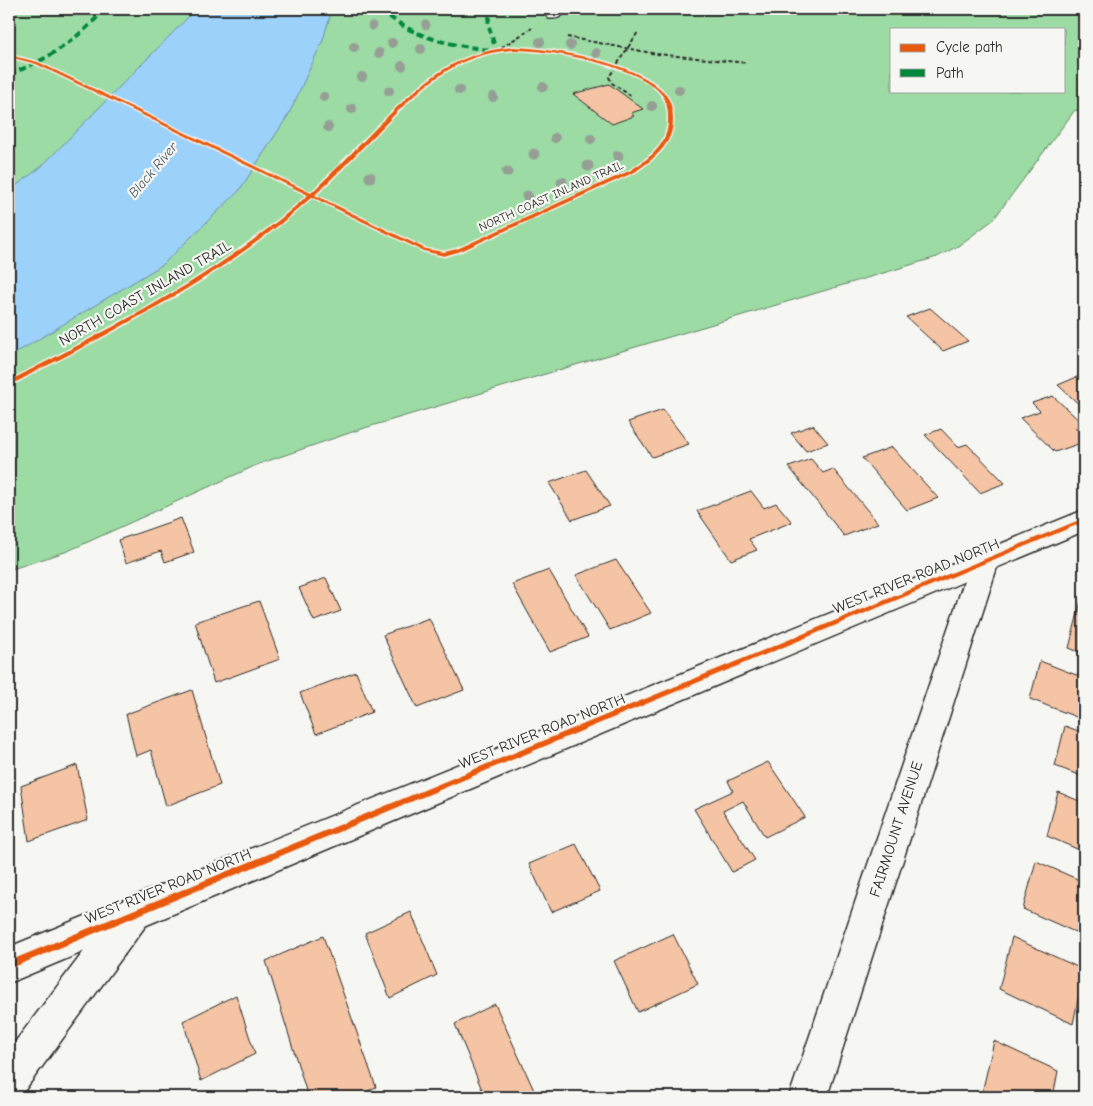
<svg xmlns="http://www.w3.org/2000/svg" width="1093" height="1106" font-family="'Comic Neue',sans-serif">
  <rect width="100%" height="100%" fill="#f6f6f2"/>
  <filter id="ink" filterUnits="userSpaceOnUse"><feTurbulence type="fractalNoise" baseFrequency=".02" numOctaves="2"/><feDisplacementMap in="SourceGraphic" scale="10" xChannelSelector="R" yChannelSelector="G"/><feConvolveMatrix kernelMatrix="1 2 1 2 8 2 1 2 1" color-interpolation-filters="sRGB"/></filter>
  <g filter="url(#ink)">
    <!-- green -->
    <path fill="#9cdba4" stroke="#648368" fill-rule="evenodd" d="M9 9H1084V112L1075 110 993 220 958 246 937 257 358 430 259 464 68 551 9 570ZM892 29H1064V91H892Z"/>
    <!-- water -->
    <path fill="#9cd1fa" stroke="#6f8fa7" d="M196 9H332L323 40 289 114 239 191 162 265 9 357V191L41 167Z"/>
    <!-- building -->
    <path fill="#f4c4a4" stroke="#2b2b2b" d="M609 84 643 109 631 113 634 116 612 124 573 94Z
      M930 308 968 341 943 351 906 317Z
      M1084 374V409L1058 385Z
      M1053 396 1084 425 1075 428 1084 437V442L1055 452 1020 418 1040 411 1032 403Z
      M663 410 689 444 652 457 628 422Z
      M813 425 828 443 806 451 791 433Z
      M941 429 958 447 967 444 1005 483 980 493 925 435Z
      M892 447 938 498 907 510 862 458Z
      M811 459 823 473 833 469 878 523 844 536 789 467Z
      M586 470 610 506 572 520 549 483Z
      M751 491 764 508 776 503 792 522 749 539 757 550 731 560 697 511Z
      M181 518 194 552 165 562 161 551 126 563 118 540Z
      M616 560 651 613 610 630 576 575Z
      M549 570 588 637 550 652 512 584Z
      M326 578 341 611 314 621 299 588Z
      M259 601 280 659 214 683 195 622Z
      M1081 601 1084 602V654L1069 648Z
      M429 618 464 690 417 708 383 635Z
      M1040 661 1084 678V720L1030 699Z
      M356 672 372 712 316 734 300 693Z
      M192 690 220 785 166 806 151 750 136 756 126 714Z
      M1065 726 1084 733V777L1055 766Z
      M768 762 805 817 765 837 743 801 723 811 755 860 732 872 694 809 733 791 728 781Z
      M77 765 88 820 29 841 21 786Z
      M1058 792 1084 803V852L1047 836Z
      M576 844 600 891 551 912 529 864Z
      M1036 861 1084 882V936L1023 909Z
      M411 912 437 975 390 998 365 933Z
      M673 934 698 984 638 1012 614 961Z
      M323 936 376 1087 356 1097H308L266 961Z
      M1012 937 1084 970 1073 1024 999 989Z
      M236 995 255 1054 201 1081 183 1021Z
      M495 1004 537 1097H485L455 1024Z
      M994 1041 1058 1071 1053 1097H981Z"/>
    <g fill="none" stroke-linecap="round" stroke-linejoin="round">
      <defs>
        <path id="street" d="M550 9H567C562 17 557 20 548 18L546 14Z
          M985 550 995 553 999 561 827 1097H789L971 561 975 553Z
          M134 896 146 901 151 913 146 925 22 1094 9 1097V1050L122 901Z"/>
        <path id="secondary" d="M1084 510V531L9 983V947Z"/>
      </defs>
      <!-- street casing -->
      <use href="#street" stroke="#2b2b2b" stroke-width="3"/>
      <!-- secondary casing -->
      <use href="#secondary" stroke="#2b2b2b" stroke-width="3"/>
      <!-- path -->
      <path stroke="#2b2b2b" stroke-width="2" stroke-dasharray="4 2.5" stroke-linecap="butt" d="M567 37 657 54 747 63
        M496 51 532 28
        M631 96 612 83 609 77 638 32"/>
      <!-- street -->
      <use href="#street" fill="#f6f6f2" fill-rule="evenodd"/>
      <!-- secondary -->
      <use href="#secondary" fill="#f6f6f2" fill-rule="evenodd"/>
      <!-- quiet -->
      <path stroke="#00873e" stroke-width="4" stroke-dasharray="7 4" stroke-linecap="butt" d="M381 9C413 40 454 45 496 51L488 23 491 9
        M9 74C47 61 78 39 105 9"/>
      <defs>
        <path id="cycleway" d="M514 47C551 48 642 63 665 94 671 101 673 110 673 119 674 144 654 159 635 172L461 251 444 256 423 251 312 197C245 258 166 303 87 345 70 354 53 363 36 371 27 376 18 382 9 385V381C113 327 220 275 308 195L36 64 9 57V55L38 62 311 193C332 173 353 152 373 131 415 89 451 51 514 47ZM514 50C550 50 640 65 662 95 666 101 668 109 668 117 669 144 652 156 631 170L457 249 444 252 426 249 315 195C336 175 356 154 377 133 417 91 453 53 514 50Z
          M1084 518V522L9 969V961Z"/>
      </defs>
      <!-- cycleway casing -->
      <use href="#cycleway" stroke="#f6f6f2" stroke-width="3"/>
      <!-- cycleway -->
      <use href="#cycleway" fill="#e8590c" fill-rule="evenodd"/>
    </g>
    <!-- trees -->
    <g fill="#969f95">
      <circle cx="426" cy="25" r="4.5"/>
      <circle cx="372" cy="26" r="4.5"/>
      <circle cx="540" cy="42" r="5"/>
      <circle cx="392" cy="43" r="5"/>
      <circle cx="570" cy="45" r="5"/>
      <circle cx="354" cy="47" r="5"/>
      <circle cx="421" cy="49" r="5"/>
      <circle cx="379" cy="53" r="5"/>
      <circle cx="596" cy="53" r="5"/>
      <circle cx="402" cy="66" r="5"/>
      <circle cx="362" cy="77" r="5"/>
      <circle cx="543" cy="87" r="5"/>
      <circle cx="459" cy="90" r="5"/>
      <circle cx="679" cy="90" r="5"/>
      <circle cx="389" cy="91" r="5"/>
      <circle cx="324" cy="97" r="5"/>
      <circle cx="493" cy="97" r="5"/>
      <circle cx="652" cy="106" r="5"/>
      <circle cx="352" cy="109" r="5"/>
      <circle cx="328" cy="127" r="5"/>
      <circle cx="555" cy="138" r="5"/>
      <circle cx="591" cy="139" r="5"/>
      <circle cx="534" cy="154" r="5.5"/>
      <circle cx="618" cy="156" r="5.5"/>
      <circle cx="588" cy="166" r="5.5"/>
      <circle cx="507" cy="172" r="5.5"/>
      <circle cx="370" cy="177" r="5.5"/>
      <circle cx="562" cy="182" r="5.5"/>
      <circle cx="527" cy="196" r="5.5"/>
    </g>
  </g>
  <g text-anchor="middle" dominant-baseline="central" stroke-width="4.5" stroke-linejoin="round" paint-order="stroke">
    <!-- far-street labels -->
    <g font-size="12" fill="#2b2b2b" stroke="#f6f6f2">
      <text transform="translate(551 196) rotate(-24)">NORTH COAST INLAND TRAIL</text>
    </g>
    <!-- far-water labels -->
    <g font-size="14" font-style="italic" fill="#47545f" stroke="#f6f6f2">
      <text transform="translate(153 170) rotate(-50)">Black River</text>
    </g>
    <!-- street labels -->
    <g font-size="15" fill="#2b2b2b" stroke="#f6f6f2">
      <text transform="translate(145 293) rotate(-30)">NORTH COAST INLAND TRAIL</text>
      <text transform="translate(916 576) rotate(-22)">WEST RIVER ROAD NORTH</text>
      <text transform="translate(542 731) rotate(-22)">WEST RIVER ROAD NORTH</text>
      <text transform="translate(896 829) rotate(-72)">FAIRMOUNT AVENUE</text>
      <text transform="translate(168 886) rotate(-22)">WEST RIVER ROAD NORTH</text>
    </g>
  </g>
  <!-- margin -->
  <rect width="1093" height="1106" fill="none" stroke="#f6f6f2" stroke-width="30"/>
  <rect x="15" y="15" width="1063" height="1076" fill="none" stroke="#2b2b2b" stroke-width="2" filter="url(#ink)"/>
  <!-- legend -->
  <rect x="890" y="28" width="175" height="65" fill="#f6f6f2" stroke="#a5a5a2"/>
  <rect x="900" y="44" width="25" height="8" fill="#e8590c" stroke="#a5a5a2"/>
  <text x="936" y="52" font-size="15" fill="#2b2b2b">Cycle path</text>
  <rect x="900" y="69" width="25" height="8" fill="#00873e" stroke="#a5a5a2"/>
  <text x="936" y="78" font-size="15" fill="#2b2b2b">Path</text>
</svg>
